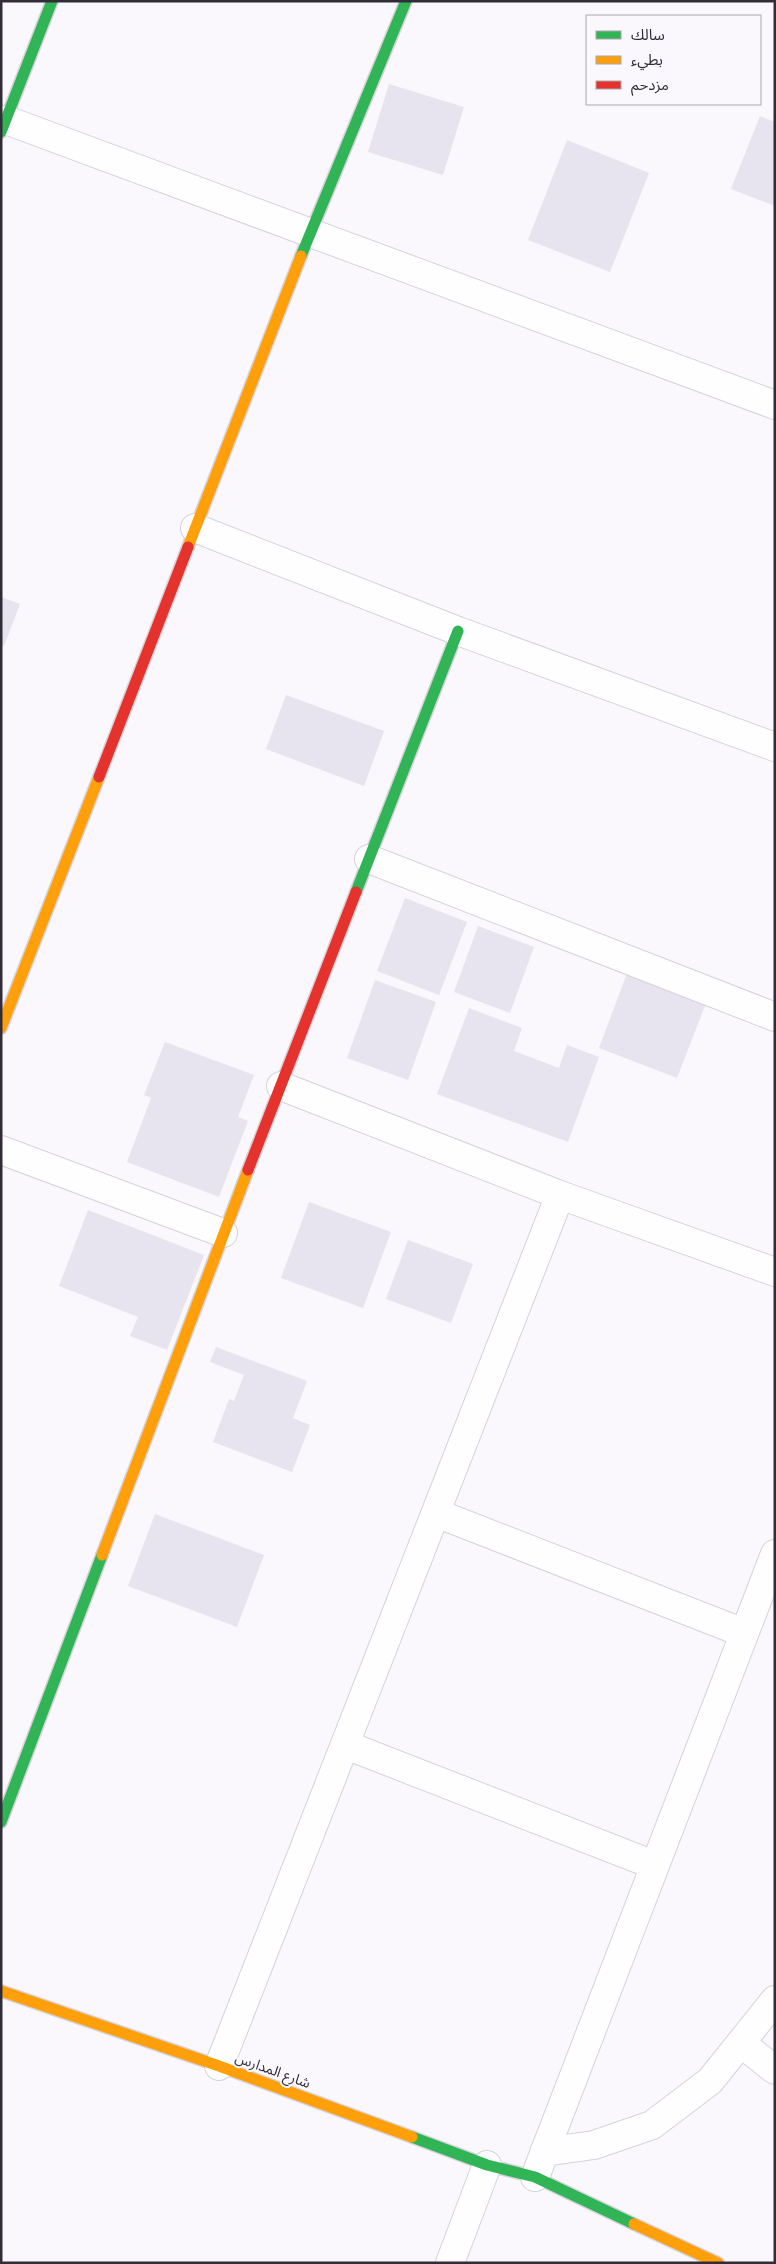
<svg xmlns="http://www.w3.org/2000/svg" width="776" height="2264" font-family="Arial,'Noto Sans Arabic',sans-serif">
  <rect width="100%" height="100%" fill="#faf8fc"/>
  <!-- building -->
  <path fill="#e7e3ef" d="M389 84 464 107 443 175 368 152Z
    M760 116 775 122V206L731 189Z
    M567 140 649 173 610 272 528 240Z
    M1 597 20 604 4 646 1 645Z
    M286 695 384 731 364 786 266 749Z
    M405 898 467 922 439 995 377 971Z
    M478 926 534 947 510 1013 454 992Z
    M629 968 708 998 677 1078 599 1048Z
    M375 980 436 1002 408 1080 347 1058Z
    M469 1008 522 1028 514 1051 559 1068 567 1045 599 1057 568 1142 437 1094Z
    M165 1042 254 1075 238 1117 248 1121 219 1197 127 1162 151 1098 144 1095Z
    M309 1202 391 1232 363 1308 281 1278Z
    M88 1210 204 1255 167 1350 130 1336 138 1317 59 1286Z
    M408 1240 473 1264 451 1323 386 1299Z
    M216 1347 307 1381 293 1418 310 1425 292 1472 213 1442 229 1399 234 1401 244 1375 210 1362Z
    M155 1514 264 1555 237 1627 128 1586Z"/>
  <g fill="none" stroke-linecap="round" stroke-linejoin="round">
    <defs>
      <path id="street" d="M6 120 775 405
        M195 528 458 631 775 747
        M369 859 775 1017
        M281 1086 560 1195 775 1272
        M1 1150 223 1233
        M436 1513 744 1633
        M346 1745 654 1865
        M741 2043 775 2070
        M219 2066 560 1195
        M544 2152 594 2145 652 2125 710 2081 775 2000
        M535 2177 775 1554
        M450 2263 487 2165"/>
      <path id="fast" d="M1 132 52 1
        M301 256 406 1
        M356 892 458 631
        M1 1822 102 1555
        M412 2137 487 2165 535 2177 634 2224"/>
      <path id="slow" d="M188 547 301 256
        M1 1028 99 777
        M102 1555 248 1170
        M1 1991 219 2066 412 2137
        M634 2224 718 2263"/>
      <path id="jam" d="M99 777 188 547
        M248 1170 356 892"/>
    </defs>
    <!-- street casing -->
    <use href="#street" stroke="#d6d2da" stroke-width="30"/>
    <!-- fast casing -->
    <use href="#fast" stroke="#d6d2da" stroke-width="14"/>
    <!-- slow casing -->
    <use href="#slow" stroke="#d6d2da" stroke-width="14"/>
    <!-- jam casing -->
    <use href="#jam" stroke="#d6d2da" stroke-width="14"/>
    <!-- street -->
    <use href="#street" stroke="#fefeff" stroke-width="28"/>
    <!-- fast -->
    <use href="#fast" stroke="#30b455" stroke-width="11"/>
    <!-- slow -->
    <use href="#slow" stroke="#ff9f0a" stroke-width="11"/>
    <!-- jam -->
    <use href="#jam" stroke="#e5322d" stroke-width="11"/>
  </g>
  <g text-anchor="middle" dominant-baseline="central" stroke-width="4" stroke-linejoin="round" paint-order="stroke">
    <!-- street labels -->
    <g font-size="14" fill="#312c37" stroke="#faf7fd">
      <text transform="translate(273 2070) rotate(20)">شارع المدارس</text>
    </g>
  </g>
  <!-- border -->
  <rect width="776" height="2264" fill="none" stroke="#312c37" stroke-width="5"/>
  <!-- legend -->
  <rect x="586" y="15" width="175" height="90" fill="#faf7fd" stroke="#aaa6ae"/>
  <rect x="596" y="31" width="25" height="8" fill="#30b455" stroke="#aaa6ae"/>
  <text x="631" y="40" font-size="15" fill="#312c37">سالك</text>
  <rect x="596" y="56" width="25" height="8" fill="#ff9f0a" stroke="#aaa6ae"/>
  <text x="631" y="65" font-size="15" fill="#312c37">بطيء</text>
  <rect x="596" y="81" width="25" height="8" fill="#e5322d" stroke="#aaa6ae"/>
  <text x="631" y="90" font-size="15" fill="#312c37">مزدحم</text>
</svg>
